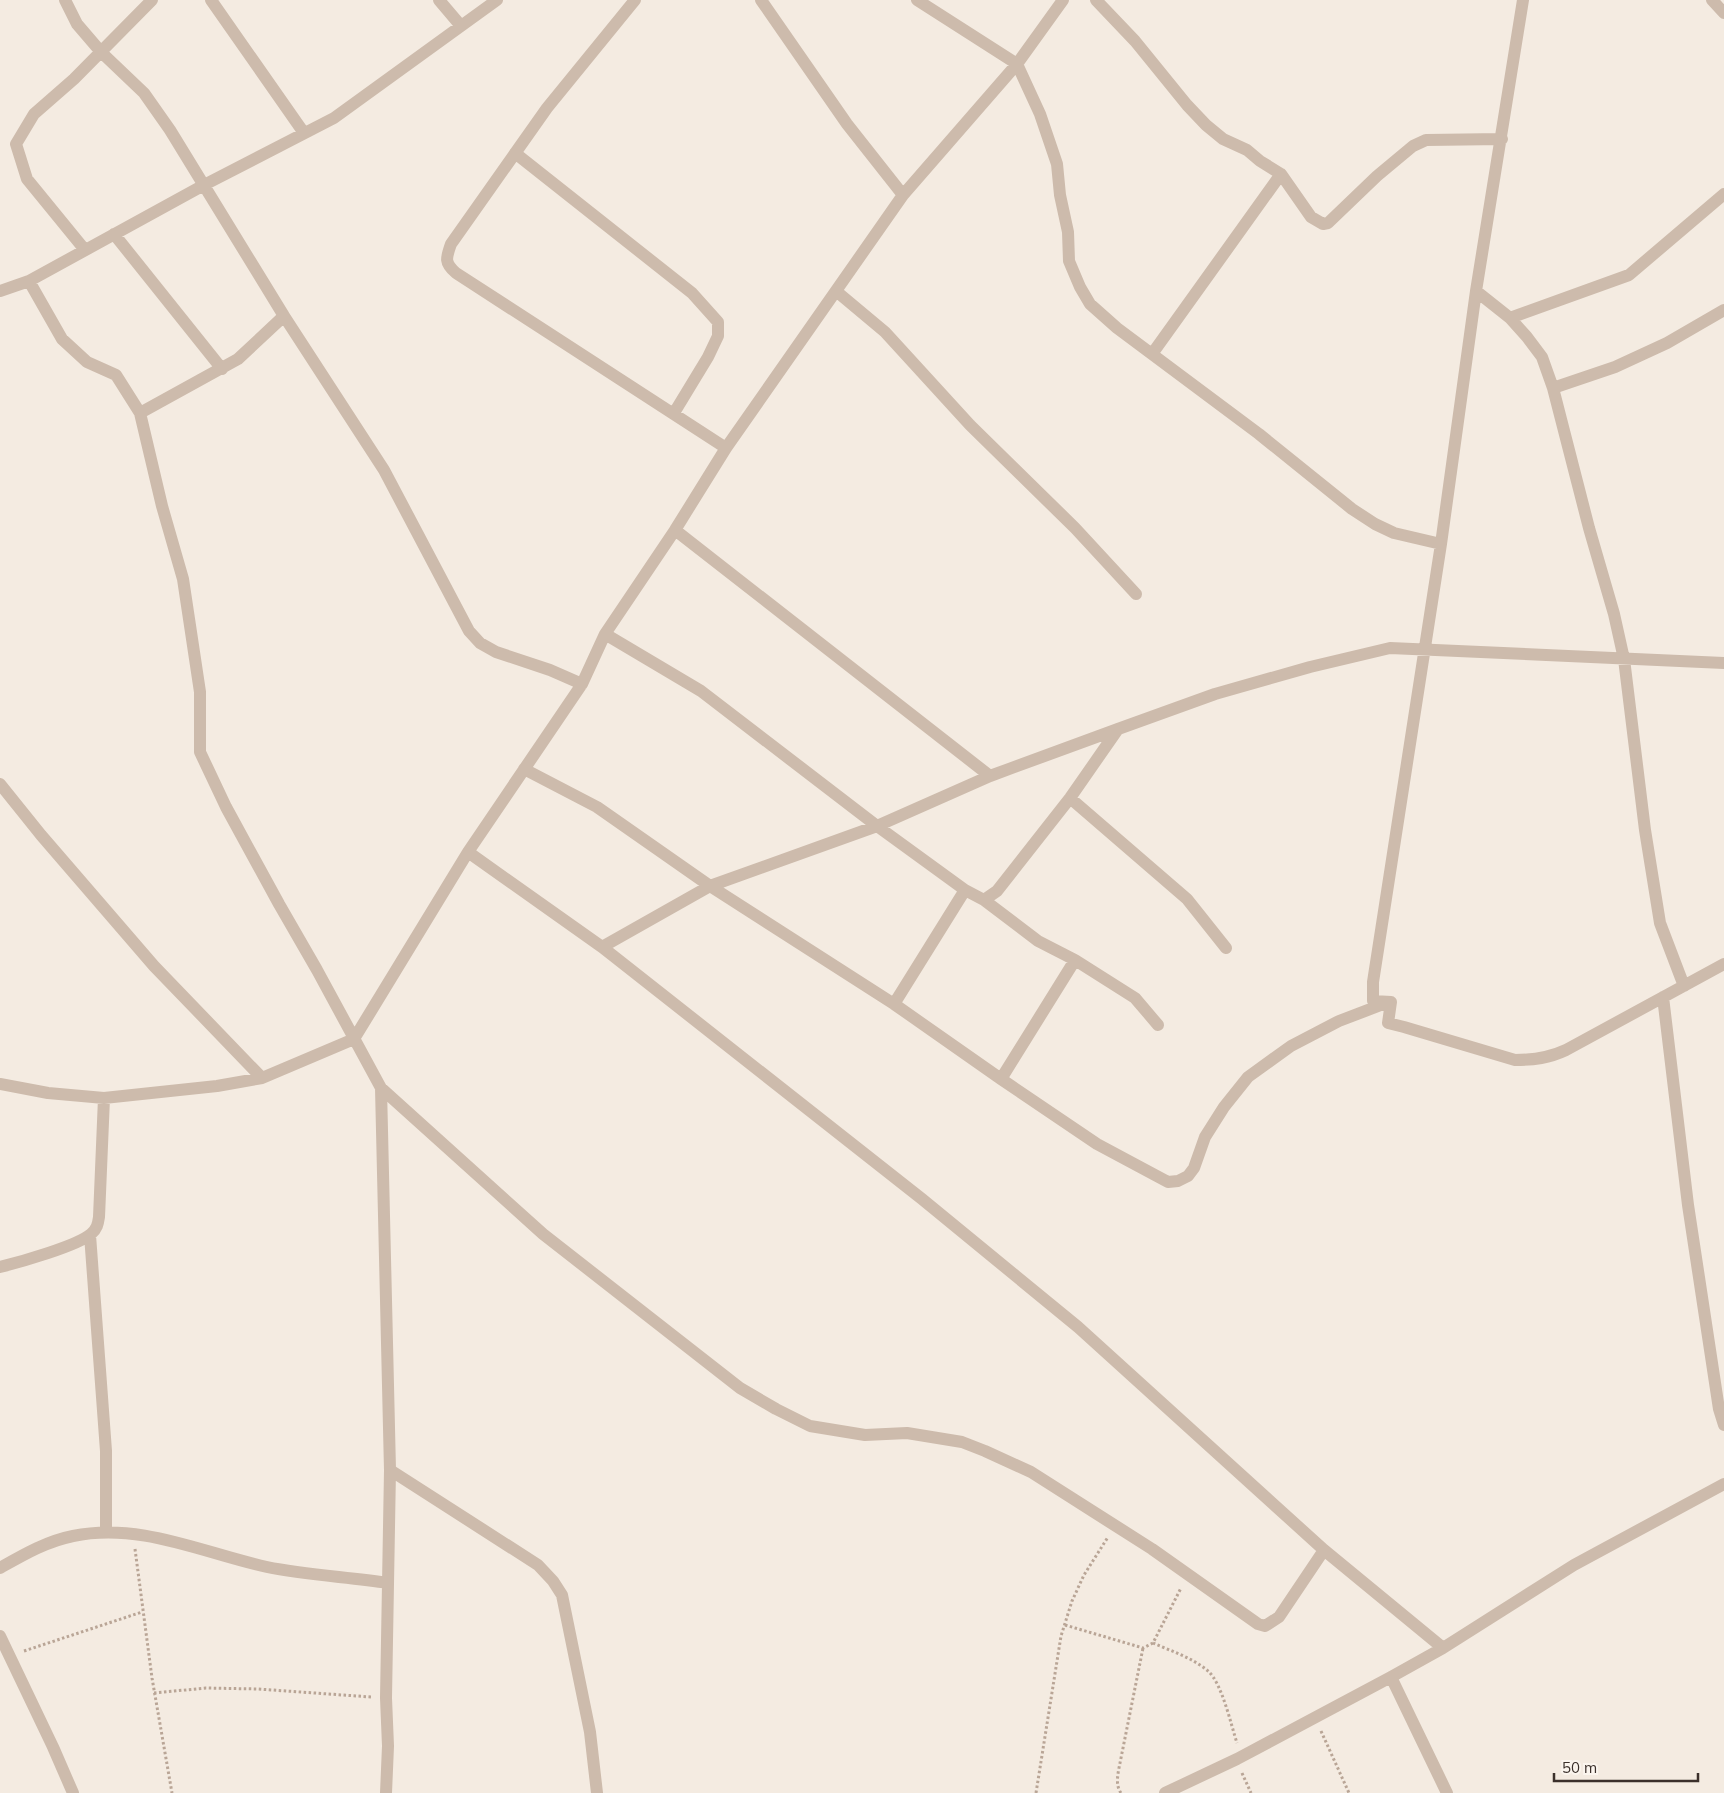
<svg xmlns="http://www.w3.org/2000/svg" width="1724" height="1793" font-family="Mulish,sans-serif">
  <rect width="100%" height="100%" fill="#f4ebe1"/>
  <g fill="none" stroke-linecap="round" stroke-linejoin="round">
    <!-- path -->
    <path stroke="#b9a596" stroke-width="3" stroke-dasharray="2.5 2.5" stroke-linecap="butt" d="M135 1549 152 1678 172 1793
      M1065 1625 1143 1648 1153 1643 1181 1588
      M1153 1643C1171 1651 1193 1658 1208 1671 1222 1683 1231 1725 1237 1743
      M24 1651 142 1612
      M154 1693 206 1688 258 1689 371 1697
      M1321 1731 1349 1793
      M1242 1773 1251 1793
      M1036 1793 1061 1636 1072 1601 1084 1575 1108 1537
      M1121 1793C1115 1785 1118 1773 1120 1763L1143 1648"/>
    <!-- minor -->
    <path stroke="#cdbbac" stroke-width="12" d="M65 0 77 24 101 52 144 93 170 130 284 316 384 470 469 631 480 643 496 652 550 670 582 684
      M211 0 304 133
      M439 0 461 26
      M635 0 547 108 451 244C446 258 444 263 456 273L726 448
      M761 0 847 124 903 195
      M917 0 1017 64 1040 114 1057 164 1060 195 1068 232 1069 261 1080 287 1090 304 1117 328 1259 434 1352 509 1375 524 1394 533 1441 544
      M1096 0 1135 41 1187 105 1206 125 1223 139 1247 150 1260 161 1281 174 1311 217 1323 224 1328 223 1377 176 1413 146 1426 140 1502 139
      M1523 0 1476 291 1441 544 1373 982V1001L1391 1002 1388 1023 1404 1027 1515 1060C1534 1060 1549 1058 1566 1050L1724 964
      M1712 0 1724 13
      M515 153 692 293 718 322V336L708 357 674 413
      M114 234 222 369
      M85 250 27 179 16 144 34 114 74 79 152 0
      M29 281 62 339 87 362 116 375 140 413 162 506 183 579 200 692V752L226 807 279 904 317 970 381 1088 390 1470 386 1698 388 1746 386 1793
      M0 291 29 281 204 185 334 118 497 0
      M836 291 885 332 970 425 1075 528 1136 594
      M1476 291 1510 318 1527 337 1542 357 1553 388 1589 528 1614 614 1624 659 1645 830 1660 923 1684 986
      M1510 318 1629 275 1724 194
      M1152 354 1281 174
      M1553 388 1615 367 1667 343 1724 310
      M140 413 238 359 284 316
      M675 530 990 776
      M605 634 701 691 877 826 965 890 984 900 997 891 1070 798 1118 729
      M524 769 597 807 710 886 894 1004 1001 1079 1097 1144 1168 1182 1178 1181 1188 1176 1194 1168 1205 1137 1224 1107 1248 1077 1291 1046 1339 1021 1386 1003
      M0 784 41 835 154 966 262 1078
      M1070 798 1187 899 1226 948
      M468 852 602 947 922 1199 1078 1327 1324 1550 1443 1648
      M984 900 1038 941 1075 960 1135 998 1158 1025
      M602 947 710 886 877 826 990 776 1118 729 1215 694 1310 667 1390 648 1724 663
      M1663 997 1688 1205 1719 1409 1724 1425
      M894 1004 965 890
      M1001 1079 1075 960
      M0 1084 48 1093 104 1098 217 1086 262 1078 354 1039 468 852 582 684 605 634 675 530 726 448 903 195 1017 64 1063 0
      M381 1088 543 1234 740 1388 776 1409 810 1426 865 1435 907 1433 962 1442 985 1451 1031 1472 1152 1549 1258 1624 1265 1626 1279 1617 1324 1550
      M90 1235 106 1451V1532
      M0 1267C20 1262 77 1246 91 1234 97 1229 98 1224 99 1217L104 1098
      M390 1470 538 1565 553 1581 562 1595 590 1732 597 1793
      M0 1568C23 1555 47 1541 73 1536 140 1522 203 1553 267 1567 306 1575 349 1577 388 1583
      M0 1636 53 1747 73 1793
      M1391 1677 1447 1793
      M1165 1793 1237 1759 1391 1677 1443 1648 1574 1565 1724 1484"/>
  </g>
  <!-- scale -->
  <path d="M1554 1773v8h144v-8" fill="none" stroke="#3b302b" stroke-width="2.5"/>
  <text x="1562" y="1773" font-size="15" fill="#3b302b" stroke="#fbf5ee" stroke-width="4" paint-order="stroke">50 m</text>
</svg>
